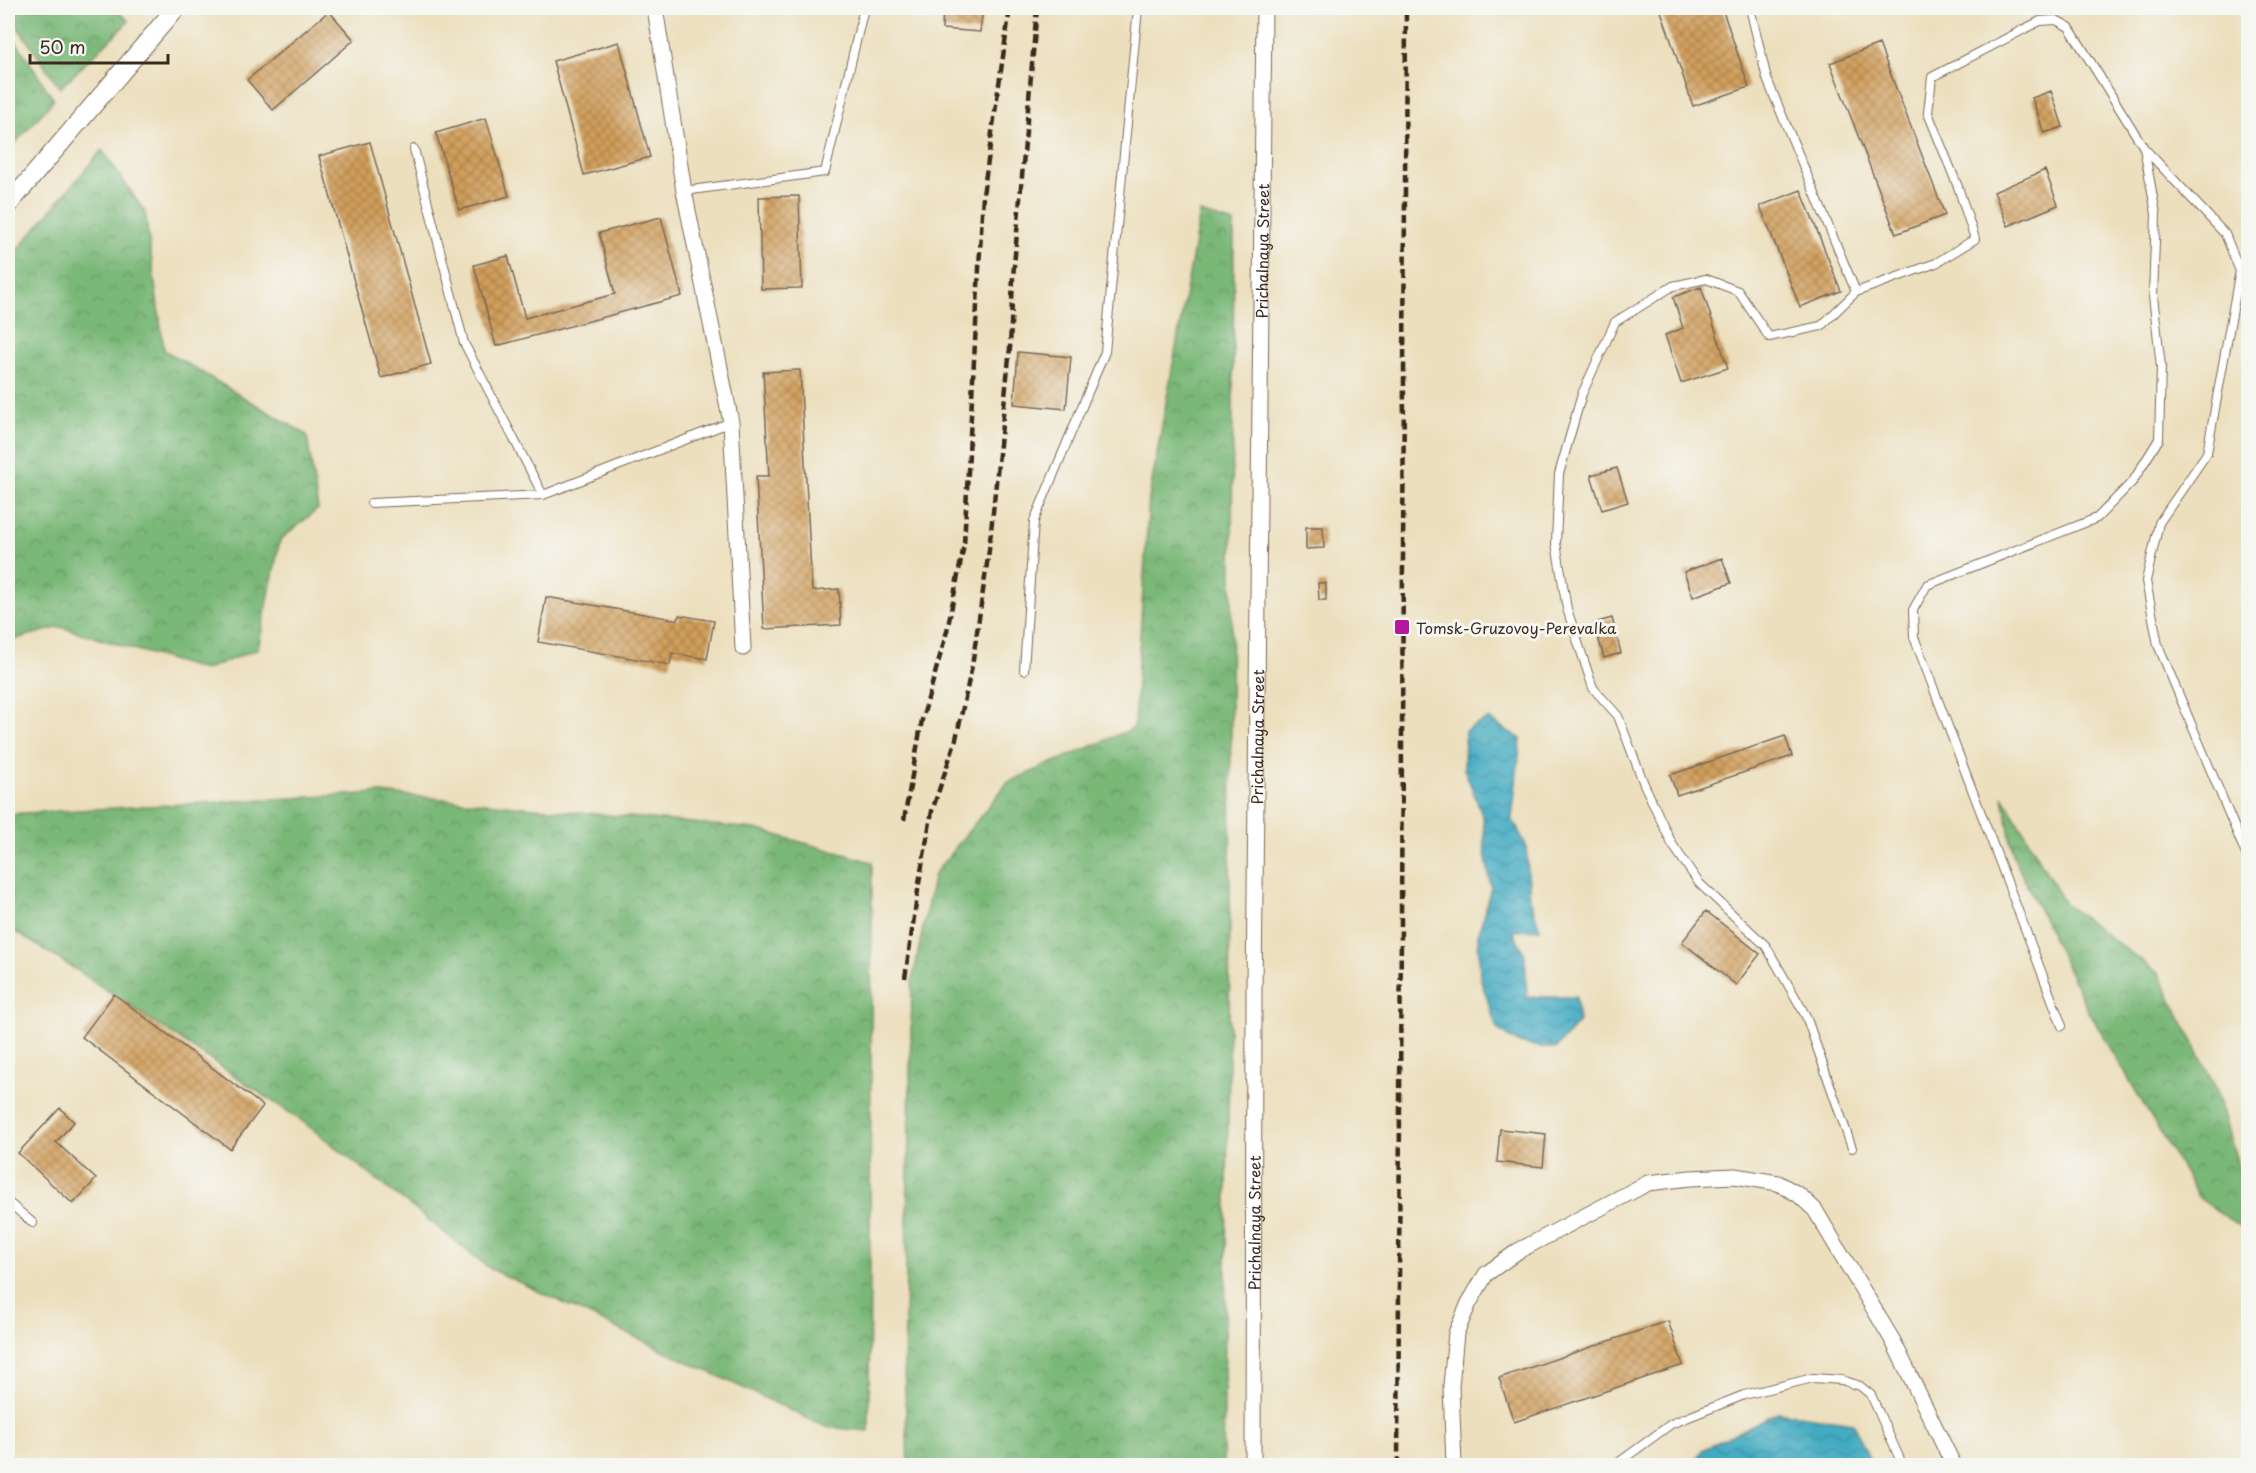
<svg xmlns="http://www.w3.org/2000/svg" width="2256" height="1473" font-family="'Playpen Sans',sans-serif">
  <defs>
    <pattern id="forest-crowns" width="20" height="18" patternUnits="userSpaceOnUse" patternTransform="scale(1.5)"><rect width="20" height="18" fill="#7ab878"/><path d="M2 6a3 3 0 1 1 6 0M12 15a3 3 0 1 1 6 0" fill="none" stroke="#659662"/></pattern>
    <pattern id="water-waves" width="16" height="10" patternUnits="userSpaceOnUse" patternTransform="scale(1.5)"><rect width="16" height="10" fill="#42abc2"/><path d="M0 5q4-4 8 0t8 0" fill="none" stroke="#388b9d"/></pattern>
    <pattern id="building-cross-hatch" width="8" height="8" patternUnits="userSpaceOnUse" patternTransform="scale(1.5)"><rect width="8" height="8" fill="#d19f5c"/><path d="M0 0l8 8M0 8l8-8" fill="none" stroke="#ab824b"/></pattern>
  </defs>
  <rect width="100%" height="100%" fill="#f6f6f2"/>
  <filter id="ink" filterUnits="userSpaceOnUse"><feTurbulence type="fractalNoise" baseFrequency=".0167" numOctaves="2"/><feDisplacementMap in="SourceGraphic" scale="12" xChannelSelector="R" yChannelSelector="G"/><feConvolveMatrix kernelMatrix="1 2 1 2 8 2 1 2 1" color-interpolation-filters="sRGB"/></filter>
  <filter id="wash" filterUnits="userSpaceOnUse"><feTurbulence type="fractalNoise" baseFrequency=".008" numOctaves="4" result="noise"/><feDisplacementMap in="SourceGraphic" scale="24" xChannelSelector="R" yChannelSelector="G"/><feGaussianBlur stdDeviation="1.35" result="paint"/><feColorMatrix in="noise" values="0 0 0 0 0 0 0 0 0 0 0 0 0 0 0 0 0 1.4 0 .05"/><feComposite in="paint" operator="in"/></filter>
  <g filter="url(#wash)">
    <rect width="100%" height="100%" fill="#ecdfbd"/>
    <!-- forest -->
    <path fill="url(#forest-crowns)" stroke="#5a714b" stroke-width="1.5" d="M8 8H114L129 21 60 88 8 13Z
      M8 29 54 100 8 151Z
      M102 150 145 212 164 350 307 435 318 509 280 540 258 649 204 670 60 627 8 641V261Z
      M1200 213 1234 223 1229 1060 1223 1465H908L904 1365 912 982 934 874 1008 782 1134 728 1149 498Z
      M380 793 755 829 872 862 869 1431 826 1427 491 1269 302 1121 75 969 8 927V814Z
      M2003 796 2065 904 2158 973 2216 1088 2248 1202V1232L2199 1198 2089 1012 2014 858Z"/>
    <!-- water -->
    <path fill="url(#water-waves)" stroke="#3e6a70" stroke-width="1.5" d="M1488 719 1521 739 1512 818 1526 845 1530 898 1540 929 1513 931 1525 955 1527 997H1576L1579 1022 1555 1049 1518 1043 1497 1029 1480 977 1478 935 1491 887 1485 853 1483 817 1464 768 1465 731Z
      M1778 1412 1853 1423 1872 1465H1693L1702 1450Z"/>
    <g id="blocks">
      <!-- building -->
      <path fill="url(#building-cross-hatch)" d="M943 8H983L980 32 942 29Z
        M1660 8H1722L1749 87 1693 106Z
        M329 11 354 40 273 110 247 80Z
        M619 42 650 157 584 175 553 61Z
        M1879 44 1945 215 1896 234 1830 63Z
        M2051 91 2063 127 2044 133 2032 98Z
        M486 118 509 196 459 210 436 133Z
        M370 142 431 364 381 378 319 156Z
        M2045 170 2058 205 2008 226 1994 192Z
        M1801 190 1841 291 1800 307 1760 206Z
        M799 196 802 288 761 289 759 197Z
        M661 217 682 296 496 346 474 265 508 256 525 318 615 294 599 233Z
        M1701 287 1728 368 1681 383 1665 335 1683 328 1673 297Z
        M1018 352 1071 357 1066 409 1014 404Z
        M800 370 812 591 839 589 841 625 764 629 756 476H769L763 372Z
        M1617 468 1628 502 1602 510 1591 475Z
        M1306 527H1323L1324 548 1306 549Z
        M1722 558 1731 583 1693 597 1684 572Z
        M1318 583H1326V600H1319Z
        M546 597 678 620 679 615 714 621 707 659 672 653 670 665 538 642Z
        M1612 618 1621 653 1604 658 1594 623Z
        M1785 736 1792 756 1677 795 1670 775Z
        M1706 911 1760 954 1736 985 1682 942Z
        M114 994 263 1106 230 1149 82 1037Z
        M60 1108 74 1122 56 1142 96 1179 73 1204 18 1153Z
        M1500 1129 1546 1134 1543 1167 1497 1162Z
        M1668 1321 1683 1365 1514 1422 1499 1378Z"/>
    </g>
  </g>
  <g filter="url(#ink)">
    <use href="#blocks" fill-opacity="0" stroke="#796956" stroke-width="1.5"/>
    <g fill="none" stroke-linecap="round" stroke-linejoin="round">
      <defs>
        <path id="service" d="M1750 8 1767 79 1856 292 1821 326 1769 337 1738 291 1706 279 1673 286 1615 322 1582 394 1559 474 1556 543 1567 609 1593 688 1618 716 1644 784 1672 844 1699 883 1766 946 1806 1016 1852 1148
          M414 149 464 343 543 495
          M2145 149 2225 234 2248 291
          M684 191 825 172 864 8
          M2240 270 2207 453 2159 523 2146 581 2158 645 2248 859
          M1856 292 1936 263 1975 239 1958 187 1928 113 1932 77 2040 21 2056 20 2069 27 2144 148 2156 214 2153 296 2161 367 2159 439 2133 481 2097 518 1927 585 1913 610 1914 637 2062 1026
          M371 503 543 495 731 422
          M1024 670 1034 521 1105 352 1138 8
          M8 1202 33 1223
          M1614 1466 1671 1424 1744 1395 1813 1378 1842 1380 1860 1386 1871 1395 1903 1466"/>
        <g id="minor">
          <path d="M655 8 684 191 731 422 743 648"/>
          <path id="s1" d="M1253 1466 1254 991 1264 8"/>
          <path d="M1454 1466 1451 1386 1456 1333 1469 1303 1486 1274 1518 1251 1648 1183 1690 1178 1735 1176 1778 1183 1799 1195 1815 1210 1893 1341 1954 1466"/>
        </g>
        <path id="tertiary" d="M8 205 176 8"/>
      </defs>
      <!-- service casing -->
      <use href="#service" stroke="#796956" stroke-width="10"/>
      <!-- minor casing -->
      <use href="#minor" stroke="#796956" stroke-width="17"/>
      <!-- tertiary casing -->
      <use href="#tertiary" stroke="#796956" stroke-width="20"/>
      <!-- service -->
      <use href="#service" stroke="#fff" stroke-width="8"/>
      <!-- minor -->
      <use href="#minor" stroke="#fff" stroke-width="15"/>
      <!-- tertiary -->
      <use href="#tertiary" stroke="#fff" stroke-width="18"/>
      <!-- rail -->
      <path stroke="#3b2a1e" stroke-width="4.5" stroke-dasharray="9 4.5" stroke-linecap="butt" d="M904 820 922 720 947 631 964 545 983 195 1010 8
        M905 978 920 877 932 811 956 739 972 666 989 550 1010 348 1013 277 1037 8
        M1398 1466 1406 8"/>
    </g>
  </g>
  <!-- markers -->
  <rect fill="#b5179e" stroke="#f6f6f2" stroke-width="2" x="1394" y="619" width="16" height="16" rx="3"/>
  <g text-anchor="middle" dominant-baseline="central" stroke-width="6" stroke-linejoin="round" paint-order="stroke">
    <!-- street labels -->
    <g font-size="15" fill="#3b2a1e" stroke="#f6f6f2">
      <text stroke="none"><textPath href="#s1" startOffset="1215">Prichalnaya Street</textPath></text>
      <text stroke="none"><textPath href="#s1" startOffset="729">Prichalnaya Street</textPath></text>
      <text stroke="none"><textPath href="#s1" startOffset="243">Prichalnaya Street</textPath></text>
    </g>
    <!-- poi labels -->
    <g font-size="15" fill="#3b2a1e" stroke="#f6f6f2" text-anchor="start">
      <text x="1416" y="627">Tomsk-Gruzovoy-Perevalka</text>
    </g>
  </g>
  <!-- margin -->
  <rect width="2256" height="1473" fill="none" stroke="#f6f6f2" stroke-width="30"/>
  <!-- scale -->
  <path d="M30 54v9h138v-9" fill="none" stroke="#3b2a1e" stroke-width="3"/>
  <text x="39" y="54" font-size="18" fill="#3b2a1e" stroke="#f6f6f2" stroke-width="4.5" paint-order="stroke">50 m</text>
</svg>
